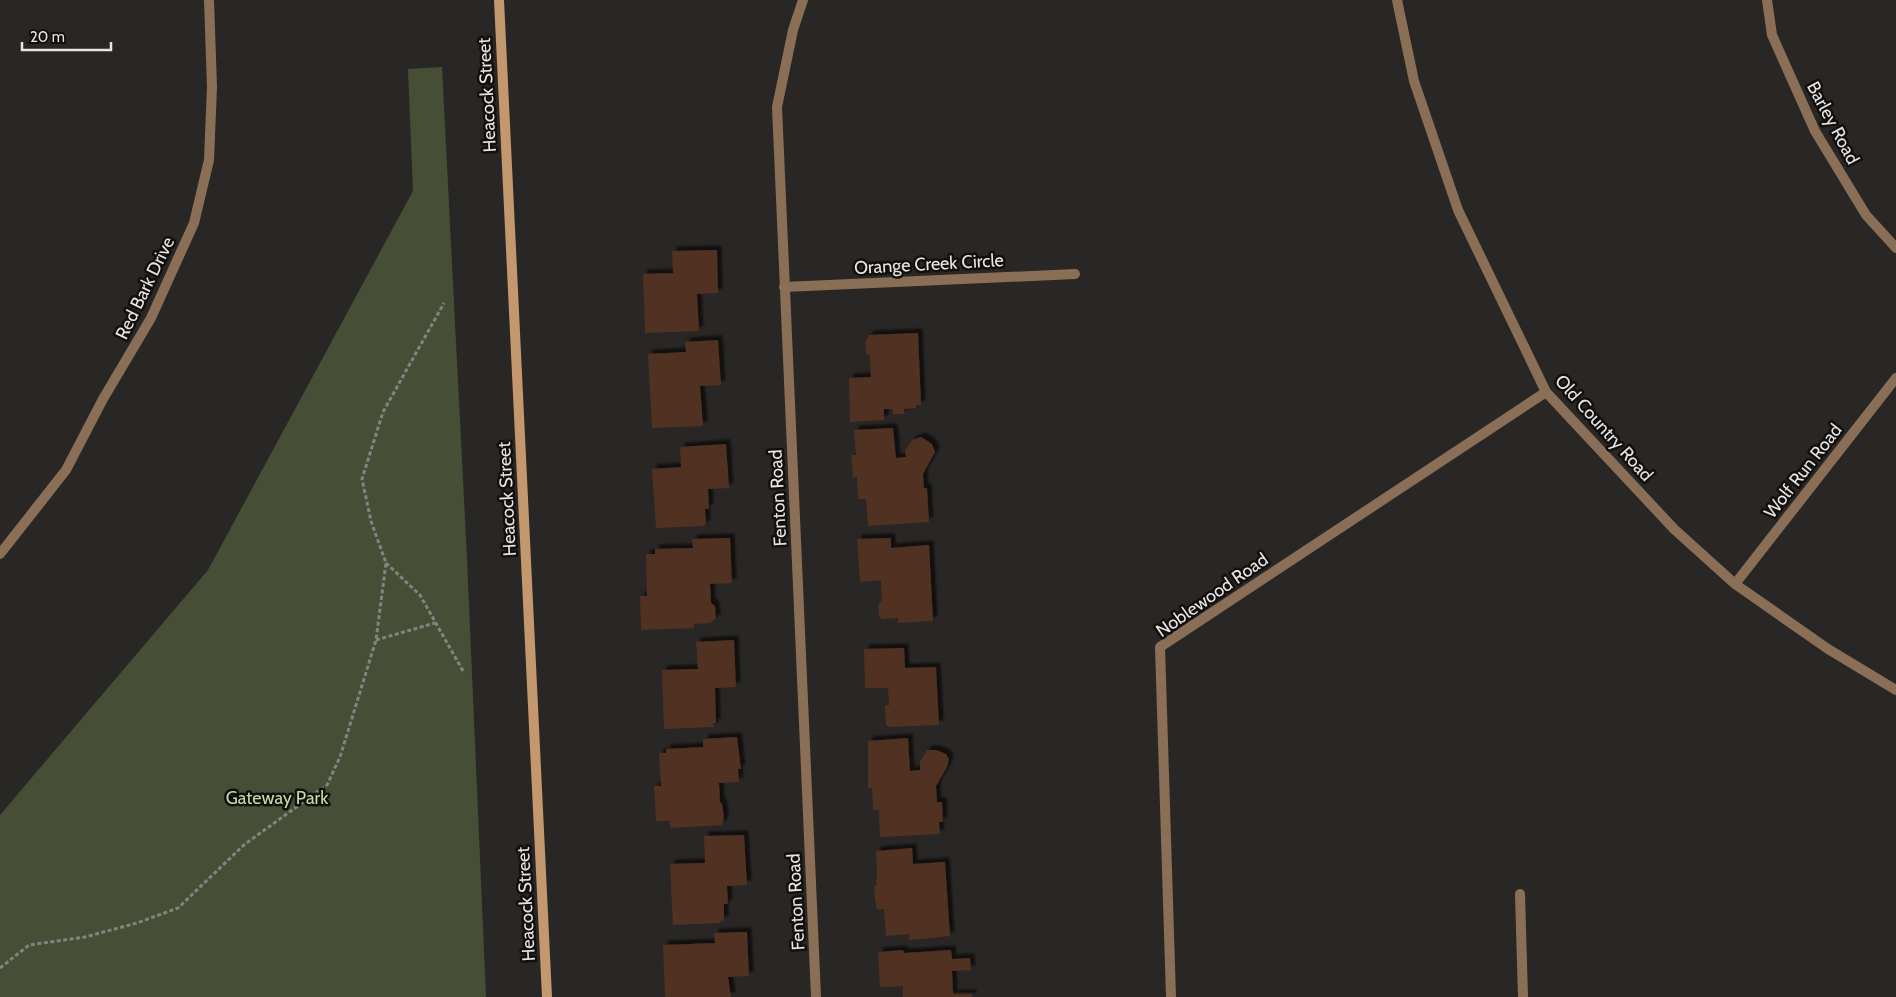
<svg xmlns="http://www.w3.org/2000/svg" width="1896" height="997" font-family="Cabin,sans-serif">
  <defs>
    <filter id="shadow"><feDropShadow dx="4.5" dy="-4.5" stdDeviation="1" flood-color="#0009"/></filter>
  </defs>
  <rect width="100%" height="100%" fill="#292725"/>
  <!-- green -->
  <path fill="#464f36" d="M442 67 467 559 486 997H0V815L208 570 413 191 408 69Z"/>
  <!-- building -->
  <path fill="#513122" filter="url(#shadow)" d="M717 250 718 293 697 294 699 331 645 333 643 274 673 273 672 251Z
    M918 333 921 405H916V408L904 409V414H893V409H884V420L850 422 849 378 871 377 870 356 866 353 865 343 869 335Z
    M718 340 721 385 700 386 703 426 652 428 648 354 686 352 685 342Z
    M893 428 896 458 906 457 905 451 912 440 921 437 932 444 935 452 923 474 924 488H927L929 522 868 526 866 499H858L857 477H853L851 455H856L854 430Z
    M726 444 729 488 708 489 709 509H705L706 523 704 526 656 528 652 469 681 467 680 447Z
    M730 538 732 583 710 584 711 603 715 606 716 618 710 623 694 624V628L641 630 640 596H647L646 554H655V549L693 548 692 539Z
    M891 538V548L929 545 933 621 898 623V618L882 619 879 616 878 605 882 600 881 580 860 582 857 539Z
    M734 640 736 687 715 688 716 723H713L714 727 664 729 662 670 698 669 696 642Z
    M904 648 905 668 936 667 939 725 889 727 886 725 885 705H889L888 688H865L864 649Z
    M737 737 741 769H738L739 782 719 783 720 802 722 804 724 817 722 825 670 828V821H656L654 786H661L659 753H666V749L703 747V739Z
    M908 738 910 771 920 770V762L927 750H936L946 754 949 759 947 767 936 786 937 802H942L943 822H939L940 834 880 837 879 810H873L872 788H868V741Z
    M744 835 747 885 727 886 728 904H724V920L720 921V923L673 925 670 864 705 863 704 836Z
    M912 848 913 864 945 862 950 936 909 940V934L886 936 884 909H877L875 900 874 886H876L877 871 876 851Z
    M747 932 749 976 728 977 731 997H665L663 945 715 943 714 933Z
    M903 950 904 953 951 950 952 959 970 958 971 970 952 971 953 994H972V997H903V986L880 987 878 952Z"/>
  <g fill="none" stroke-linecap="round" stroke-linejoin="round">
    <!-- path -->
    <path stroke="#858381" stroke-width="3" stroke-dasharray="4 2.5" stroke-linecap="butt" d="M386 563 420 595 463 671
      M376 640 435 623
      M0 968 29 945 85 937 137 923 178 908 245 844 327 785 340 757 376 640 386 563 371 521 362 479 383 412 444 303"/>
    <!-- minor -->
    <path stroke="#8a6f56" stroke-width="10" d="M803 0 793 30 777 107 816 997
      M1397 0 1414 81 1458 210 1546 392 1674 529 1735 584 1828 649 1896 690
      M1767 0 1772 35 1815 131 1866 215 1896 248
      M784 287 1075 274
      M0 554 66 470 103 399 151 318 194 223 209 160 212 87 209 0
      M1735 584 1896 378
      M1520 894 1523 997
      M1171 997 1160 647 1546 392"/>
    <!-- secondary -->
    <path stroke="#c3986e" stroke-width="10" d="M499 0 547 997"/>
  </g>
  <g text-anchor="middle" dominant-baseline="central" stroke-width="5" stroke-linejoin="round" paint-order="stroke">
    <!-- street labels -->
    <g font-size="18" fill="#e8e6e5" stroke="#11100f">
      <text transform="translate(487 95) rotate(-93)">Heacock Street</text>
      <text transform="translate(1833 123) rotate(62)">Barley Road</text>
      <text transform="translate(929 264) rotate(-3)">Orange Creek Circle</text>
      <text transform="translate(145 288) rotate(-64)">Red Bark Drive</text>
      <text transform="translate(1604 428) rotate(48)">Old Country Road</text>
      <text transform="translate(1803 471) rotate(-52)">Wolf Run Road</text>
      <text transform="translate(778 498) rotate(-93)">Fenton Road</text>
      <text transform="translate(507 499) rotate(-93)">Heacock Street</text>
      <text transform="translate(1212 595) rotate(-35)">Noblewood Road</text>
      <text transform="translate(796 902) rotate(-93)">Fenton Road</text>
      <text transform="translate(526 904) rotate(-93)">Heacock Street</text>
    </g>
    <!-- park labels -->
    <g font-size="18" fill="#c4da9e" stroke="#11100f">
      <text x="277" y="798">Gateway Park</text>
    </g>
  </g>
  <!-- scale -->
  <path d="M22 42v8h89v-8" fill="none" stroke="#e8e6e5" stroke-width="2.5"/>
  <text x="30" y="42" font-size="15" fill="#e8e6e5" stroke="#11100f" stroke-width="4" paint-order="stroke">20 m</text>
</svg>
